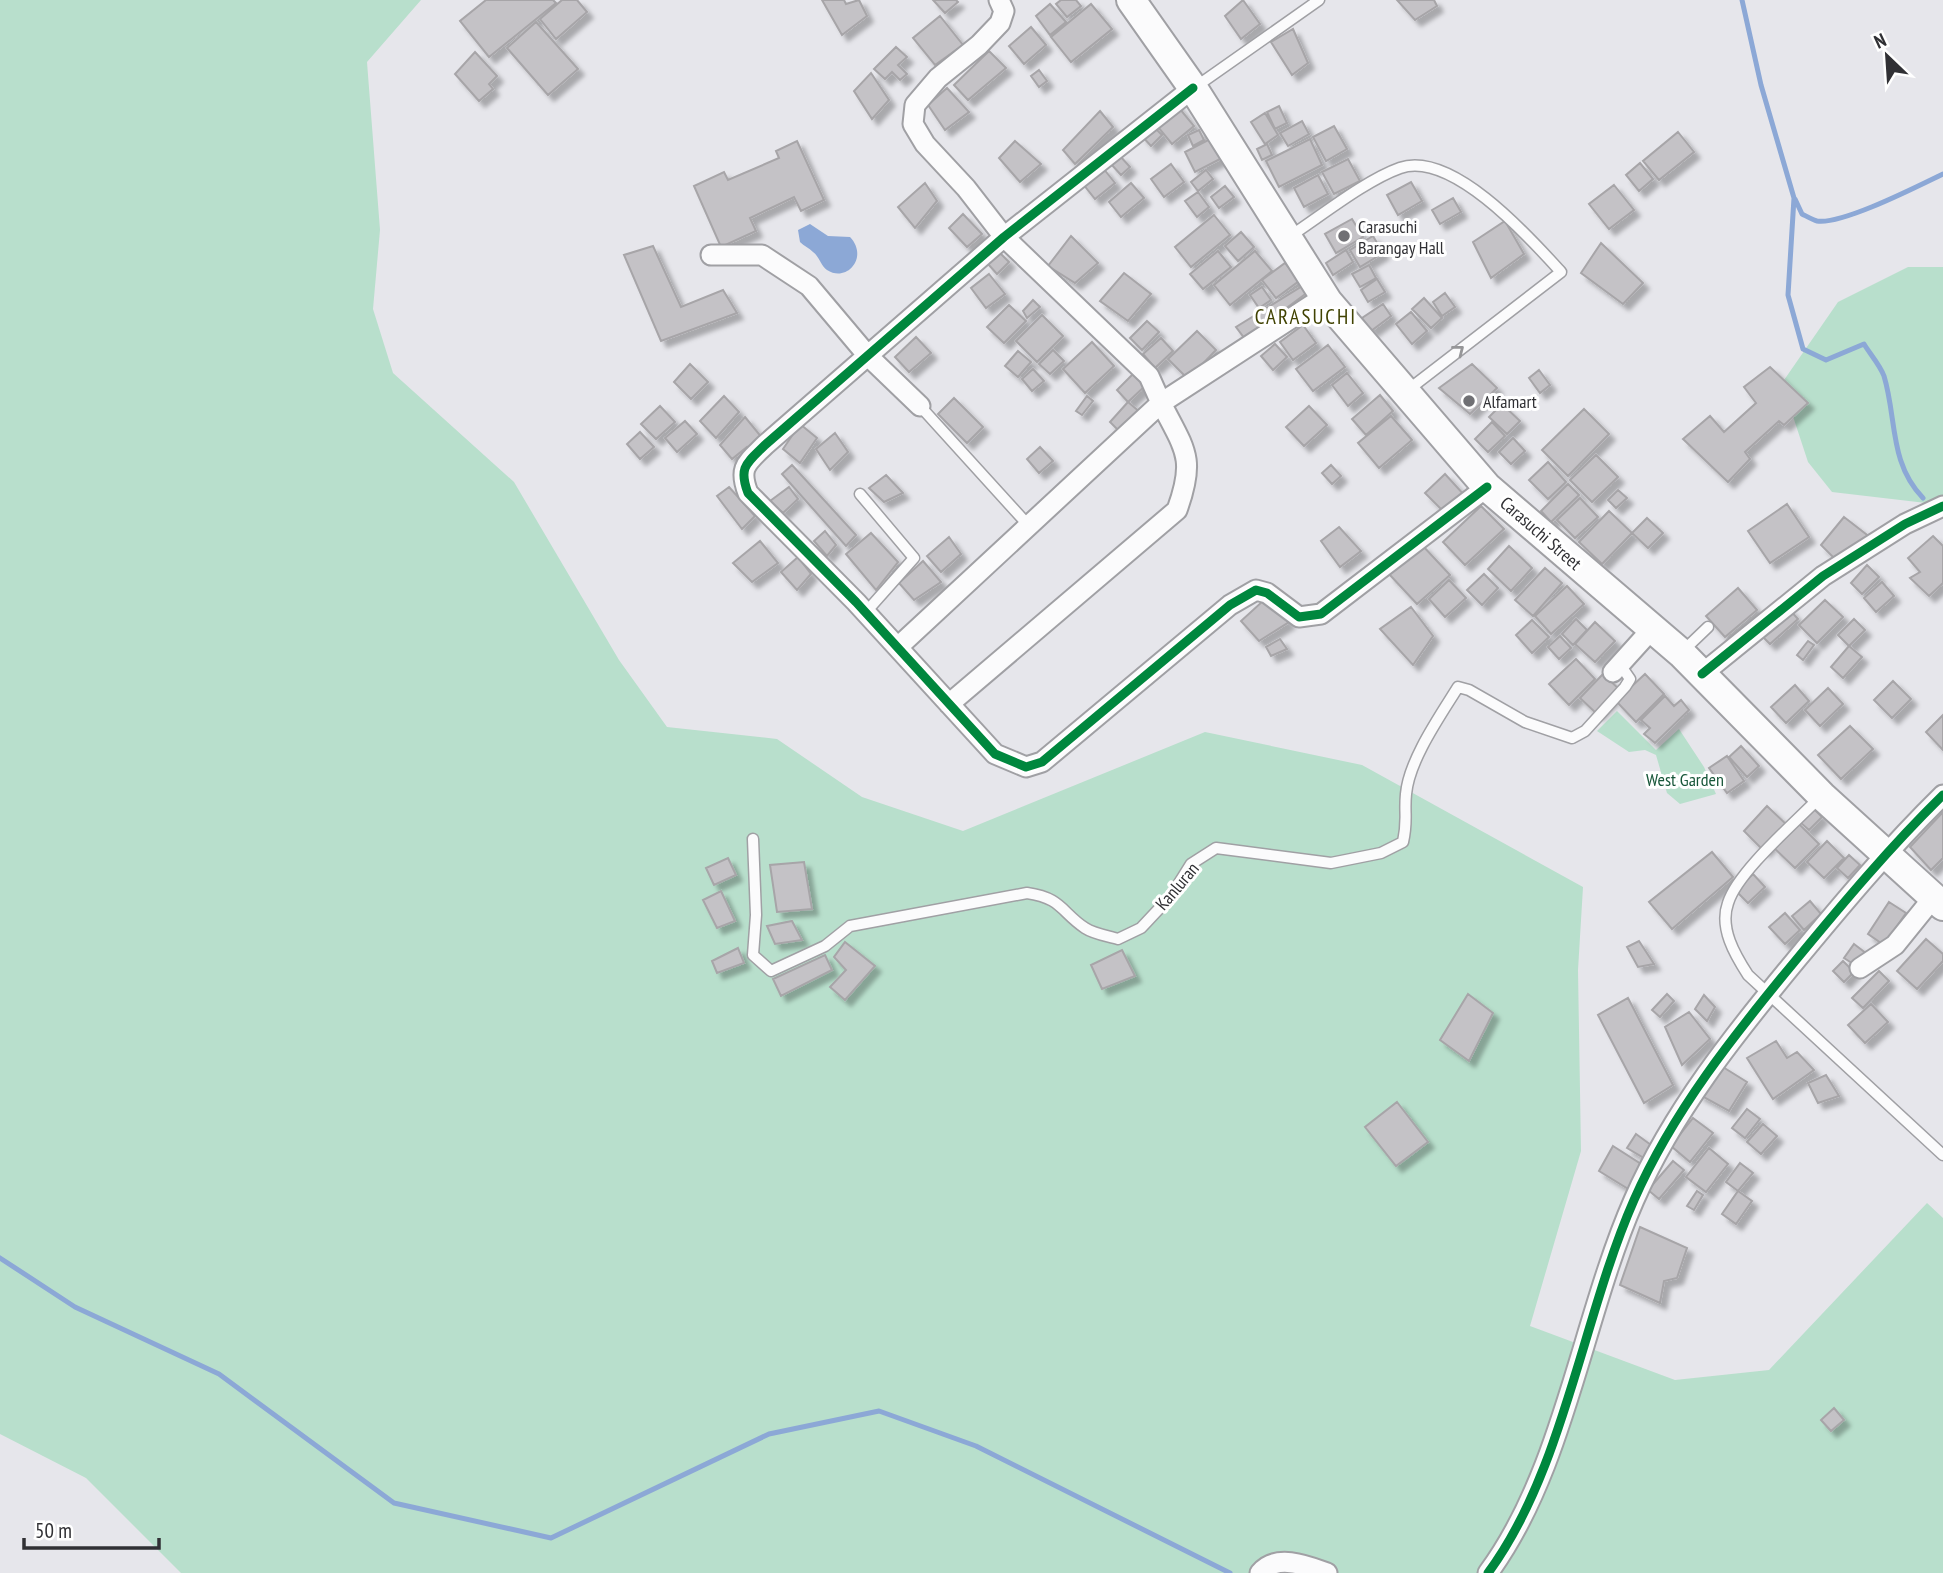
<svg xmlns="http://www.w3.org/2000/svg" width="1943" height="1573" font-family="'PT Sans Narrow',sans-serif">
  <defs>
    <filter id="shadow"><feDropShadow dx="6" dy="6" stdDeviation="2" flood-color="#0004"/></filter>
  </defs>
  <rect width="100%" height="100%" fill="#e6e6eb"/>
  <!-- green -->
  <path fill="#b8dfcc" d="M0 0H421L367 62 380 230 373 309 393 373 514 482 619 660 667 727 777 739 862 797 963 831 1205 732 1362 765 1583 887 1578 970 1581 1151 1530 1326 1675 1380 1769 1370 1927 1203 1943 1218V1573H181L86 1478 0 1434Z
    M1908 267H1943V505L1832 492 1808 462 1782 383 1838 302Z
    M1617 711 1656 750 1679 729 1704 767 1716 794 1680 804 1667 793 1656 755 1645 750 1629 752 1597 731Z"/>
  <!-- water -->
  <path fill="#8ca8d6" d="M810 224 828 236 850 237C869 257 847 283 827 270 821 266 819 256 813 252 809 248 804 246 800 242L798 230Z"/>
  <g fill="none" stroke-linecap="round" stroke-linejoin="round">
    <!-- stream -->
    <path stroke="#8ca8d6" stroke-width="5" d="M1742 0 1761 85 1794 198 1788 295 1803 349 1826 360 1864 344C1870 354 1880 365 1884 376 1897 419 1889 463 1923 498
      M1795 199 1802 214C1806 216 1813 220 1817 221 1842 225 1918 186 1943 174
      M0 1258 75 1307 219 1374 394 1503 551 1538 769 1434 879 1411 976 1446 1230 1573"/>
  </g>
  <!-- building -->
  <path fill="#c4c2c6" stroke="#a7a5a8" stroke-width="2" filter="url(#shadow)" d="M486 0H553L556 3 489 57 460 21Z
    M562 0H577L587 12 556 39 540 19Z
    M822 0H844L846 4 859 0 867 16 842 35Z
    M933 0H956L958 2 945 13Z
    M1061 0H1076L1081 6 1067 17 1056 4Z
    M1243 0 1260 24 1241 39 1225 16Z
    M1397 0H1434L1437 6 1415 20Z
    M1050 4 1066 22 1050 35 1036 16Z
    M1091 4 1112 29 1071 62 1051 37Z
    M940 16 963 45 935 65 913 38Z
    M536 22 578 69 548 95 507 48Z
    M1031 27 1046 45 1024 64 1009 46Z
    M1293 29 1308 63 1292 75 1271 42Z
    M896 47 907 57 898 65 907 74 900 80 892 72 885 79 874 69Z
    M989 51 1006 68 968 100 954 85Z
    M475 52 497 76 489 84 493 89 479 101 455 74Z
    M1039 70 1047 81 1039 87 1031 76Z
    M871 73 889 100 872 119 854 91Z
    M947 88 969 112 945 130 928 105Z
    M1175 103 1194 126 1172 144 1153 121Z
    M1279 106 1287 123 1275 129 1267 112Z
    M1100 111 1113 127 1075 164 1063 150Z
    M1265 113 1278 135 1265 144 1251 122Z
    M1302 121 1309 134 1288 146 1280 133Z
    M1152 125 1162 135 1151 146 1141 135Z
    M1334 126 1347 149 1326 161 1313 137Z
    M1199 130 1204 140 1193 146 1188 135Z
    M1678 132 1694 152 1659 180 1643 161Z
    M1214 137 1224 157 1195 172 1185 152Z
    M1310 139 1322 165 1279 187 1266 161Z
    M797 141 824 200 801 211 794 197 750 218 756 231 721 247 694 186 724 172 728 180 779 158 776 151Z
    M1015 141 1041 164 1020 182 999 158Z
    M1267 144 1272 155 1262 160 1257 149Z
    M1120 156 1130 167 1121 175 1111 164Z
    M1348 159 1360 181 1334 194 1322 172Z
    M1640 163 1653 179 1639 191 1626 175Z
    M1171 164 1184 182 1164 197 1151 179Z
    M1103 168 1115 183 1095 199 1083 184Z
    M1206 170 1213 179 1198 191 1191 182Z
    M1318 175 1328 194 1304 207 1294 188Z
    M1411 182 1422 201 1398 215 1387 195Z
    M925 183 937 201 915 228 898 207Z
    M1131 183 1144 198 1121 217 1109 202Z
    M1614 185 1634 210 1609 229 1589 204Z
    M1225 186 1234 197 1219 208 1211 197Z
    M1198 192 1209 207 1197 217 1185 201Z
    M1453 198 1461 212 1440 224 1432 210Z
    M963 214 982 234 967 247 949 228Z
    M1214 215 1230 235 1191 267 1175 247Z
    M1352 219 1363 237 1336 253 1325 234Z
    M1505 221 1524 254 1491 278 1473 242Z
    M1241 232 1254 247 1238 261 1225 246Z
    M1071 236 1098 263 1075 283 1048 266Z
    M1373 236 1383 253 1360 267 1350 250Z
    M1601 243 1643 283 1623 304 1581 273Z
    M653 246 681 307 723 290 737 313 661 341 624 255Z
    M1346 250 1353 262 1333 275 1326 263Z
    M1218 251 1231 267 1203 289 1190 274Z
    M1255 251 1272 271 1230 305 1214 285Z
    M1000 253 1009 262 997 274 988 264Z
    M1285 263 1299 281 1276 298 1262 280Z
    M1369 265 1376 278 1360 287 1352 274Z
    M1124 273 1151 294 1128 321 1100 301Z
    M989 274 1005 294 986 308 971 288Z
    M1377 279 1385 292 1368 302 1361 290Z
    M1304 285 1308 292 1245 339 1236 327Z
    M1262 287 1271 300 1259 308 1250 295Z
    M1445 293 1455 307 1442 316 1433 302Z
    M1424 298 1442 318 1431 328 1412 309Z
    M1033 300 1040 307 1027 318 1023 311Z
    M1383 304 1391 316 1371 331 1362 318Z
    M1009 305 1026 321 1004 343 987 327Z
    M1411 312 1427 331 1412 344 1396 324Z
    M1042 315 1063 336 1037 362 1016 341Z
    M1147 321 1159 332 1142 350 1130 338Z
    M1303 325 1316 343 1293 360 1280 342Z
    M1197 331 1216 350 1188 379 1168 359Z
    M916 337 931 353 909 372 895 357Z
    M1161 338 1173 351 1155 368 1143 354Z
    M1092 342 1114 366 1085 393 1063 369Z
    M1275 344 1287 357 1273 370 1261 356Z
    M1328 345 1345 367 1313 391 1296 369Z
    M1053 350 1064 361 1050 374 1039 364Z
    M1018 351 1031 362 1018 377 1005 366Z
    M690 364 708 382 691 399 674 382Z
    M1472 364 1497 388 1470 414 1439 388Z
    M1770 367 1808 403 1784 425 1779 421 1745 452 1750 459 1728 482 1683 439 1710 416 1724 432 1756 403 1744 387Z
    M1033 369 1044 381 1032 391 1022 379Z
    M1539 370 1550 385 1540 393 1529 378Z
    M1347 373 1363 393 1348 406 1332 385Z
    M1133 374 1145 386 1128 402 1117 390Z
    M1380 395 1393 411 1366 435 1352 419Z
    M724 396 739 412 716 438 700 421Z
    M1087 396 1093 401 1082 415 1076 411Z
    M954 398 983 427 967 443 938 414Z
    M1128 402 1141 413 1122 434 1110 422Z
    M1502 404 1520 421 1507 434 1489 417Z
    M660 406 675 422 656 439 641 424Z
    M1309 406 1327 425 1304 446 1286 427Z
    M1584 409 1609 434 1568 476 1542 450Z
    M1391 416 1412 440 1379 468 1358 443Z
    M745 417 763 439 750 451 747 447 732 459 720 445Z
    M685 421 697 434 677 452 665 438Z
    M1492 422 1505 436 1488 452 1475 439Z
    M800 424 817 438 800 463 783 449Z
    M640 432 654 447 640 459 627 444Z
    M835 433 848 452 830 470 816 449Z
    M1513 438 1525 451 1511 464 1499 452Z
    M1040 447 1053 461 1039 473 1027 459Z
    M1596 455 1618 477 1592 502 1570 480Z
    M1548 462 1566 482 1548 499 1529 480Z
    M792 465 856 535 846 546 782 474Z
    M1331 465 1341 476 1332 484 1322 473Z
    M1445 474 1466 497 1447 515 1425 493Z
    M886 475 903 493 884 502 869 488Z
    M1568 484 1579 495 1551 522 1541 511Z
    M729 487 755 516 742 529 717 496Z
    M789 487 798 499 783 513 770 501Z
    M1618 490 1627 498 1616 508 1608 500Z
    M1580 498 1598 517 1575 538 1557 520Z
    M1787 504 1809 537 1770 563 1748 531Z
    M1481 506 1504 529 1465 565 1443 542Z
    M1609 511 1632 533 1602 564 1579 542Z
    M1844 517 1871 538 1837 561 1821 545Z
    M1647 518 1663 533 1648 548 1632 533Z
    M1339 527 1361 551 1340 567 1321 541Z
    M825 531 836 545 827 556 814 541Z
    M871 533 898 562 876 590 846 554Z
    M1933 536 1943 546V583L1929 596 1910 578 1920 572 1908 558Z
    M949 537 961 554 941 572 927 556Z
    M760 541 778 563 752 582 733 563Z
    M1422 545 1450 575 1417 604 1389 574Z
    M1509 546 1532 568 1511 591 1488 569Z
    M798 557 811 574 797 590 781 572Z
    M923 561 941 582 914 600 899 583Z
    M1867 565 1879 577 1862 594 1851 583Z
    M1545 568 1562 583 1533 616 1515 600Z
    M1484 574 1498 588 1482 605 1467 590Z
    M1449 580 1466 598 1445 617 1429 599Z
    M1882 582 1894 596 1876 612 1864 598Z
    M1567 586 1584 604 1551 634 1535 616Z
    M1738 588 1757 610 1725 637 1706 616Z
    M1264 600 1289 622 1259 641 1241 621Z
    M1825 600 1843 617 1817 643 1799 625Z
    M1411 607 1433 636 1413 665 1380 629Z
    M1788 608 1798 619 1770 644 1760 634Z
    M1576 619 1587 630 1573 645 1562 634Z
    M1854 619 1865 630 1849 646 1838 635Z
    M1532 620 1549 637 1532 653 1516 635Z
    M1595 622 1615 641 1595 662 1575 644Z
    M1560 636 1571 648 1559 659 1548 647Z
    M1280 639 1287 649 1271 656 1266 647Z
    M1808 641 1814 645 1803 660 1797 655Z
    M1849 646 1862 657 1843 678 1831 667Z
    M1576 659 1595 679 1569 705 1549 684Z
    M1603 674 1620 690 1597 714 1580 698Z
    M1645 674 1664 694 1636 722 1616 701Z
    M1893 681 1911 699 1892 718 1874 700Z
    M1795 685 1809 701 1786 723 1771 707Z
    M1828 688 1843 704 1820 726 1805 710Z
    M1665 696 1674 706 1681 700 1689 710 1655 743 1644 734 1650 728 1641 720Z
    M1943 715V750L1926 732Z
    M1850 726 1873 749 1841 779 1818 755Z
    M1741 746 1759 766 1747 777 1729 757Z
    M1727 756 1744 781 1727 793 1709 768Z
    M1767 806 1788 826 1764 851 1744 831Z
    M1814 809 1822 817 1809 830 1801 823Z
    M1943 812V858L1931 870 1910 847Z
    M1798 823 1819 844 1795 868 1774 848Z
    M1827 841 1844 858 1824 878 1807 862Z
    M1712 852 1733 877 1672 929 1649 902Z
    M1849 855 1860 865 1848 878 1837 868Z
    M728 858 736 875 714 885 706 868Z
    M804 862 812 909 777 912 770 865Z
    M1753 874 1765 887 1748 903 1736 891Z
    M721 891 735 921 717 928 703 900Z
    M1810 901 1821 914 1804 930 1792 916Z
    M1889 902 1906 913 1884 945 1868 934Z
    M1785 913 1800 930 1785 944 1769 927Z
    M792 921 802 940 775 944 767 926Z
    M1926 939 1943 954V961L1917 989 1897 971Z
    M1639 941 1654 964 1638 967 1627 947Z
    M845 942 875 966 845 1000 830 987 846 970 834 957Z
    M1854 944 1867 954 1858 967 1844 958Z
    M738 948 744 963 717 973 712 961Z
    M1122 950 1135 976 1102 989 1091 965Z
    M825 955 832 970 781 996 773 979Z
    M1843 961 1854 972 1844 982 1833 971Z
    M1879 971 1889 981 1863 1008 1852 998Z
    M1468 994 1493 1013 1469 1061 1440 1040Z
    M1667 994 1674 1001 1660 1017 1652 1010Z
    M1704 995 1715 1007 1707 1021 1695 1009Z
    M1628 998 1673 1085 1644 1103 1598 1015Z
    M1871 1004 1888 1022 1865 1043 1848 1025Z
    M1689 1012 1710 1039 1682 1065 1665 1027Z
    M1776 1041 1787 1058 1797 1052 1814 1070 1773 1099 1747 1058Z
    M1718 1064 1747 1082 1729 1111 1698 1094Z
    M1826 1075 1839 1096 1818 1103 1808 1083Z
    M1397 1102 1428 1142 1396 1166 1365 1127Z
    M1747 1109 1760 1119 1745 1138 1732 1128Z
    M1693 1118 1713 1133 1690 1162 1671 1146Z
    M1763 1124 1777 1136 1761 1154 1747 1142Z
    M1636 1134 1651 1145 1644 1158 1627 1148Z
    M1613 1146 1641 1164 1630 1190 1599 1171Z
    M1709 1148 1728 1164 1706 1192 1686 1177Z
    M1673 1161 1684 1170 1659 1199 1648 1190Z
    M1740 1163 1753 1173 1738 1191 1726 1182Z
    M1697 1191 1703 1195 1694 1210 1687 1206Z
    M1738 1191 1752 1201 1736 1224 1722 1214Z
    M1640 1227 1687 1248 1677 1278 1664 1281 1660 1303 1620 1285Z
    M1834 1408 1844 1420 1831 1431 1821 1420Z"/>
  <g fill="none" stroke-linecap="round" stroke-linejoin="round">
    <defs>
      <path id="lane" d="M1194 88 1319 0
        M1289 237C1321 216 1366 180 1400 168 1452 150 1530 238 1561 272L1408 390
        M920 406 1029 526
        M860 494 914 558 866 612
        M1684 650 1708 627
        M1821 796C1796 822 1738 871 1728 903 1719 928 1735 955 1748 975L1943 1155
        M753 839 756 915 753 955 771 971 825 946 850 926 1027 893C1062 898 1061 912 1085 928 1094 934 1108 936 1118 939L1141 928 1171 896 1191 864 1216 848 1331 863 1381 853 1403 842C1408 820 1404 813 1406 794 1409 760 1440 716 1458 687L1469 690 1525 722 1572 738 1585 731 1625 687 1630 679 1621 666"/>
      <path id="street" d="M1193 88 1004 237 765 445C747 463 738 467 748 493L856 602 995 754 1026 767 1042 762 1230 605 1256 590 1267 593 1299 617 1321 614 1487 487
        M711 255H762L809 286 868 356 920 406
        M898 647 1161 403 1149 376 1004 237 966 188 925 144 913 124 915 105 938 78 979 45 1000 23 1004 11 999 0
        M1613 672 1651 630
        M1702 674 1823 576 1905 524 1943 506
        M949 704 1177 510C1196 458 1185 450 1161 403L1324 297
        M1860 968 1895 945 1933 898
        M1260 1573C1276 1553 1308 1566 1327 1573
        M1488 1573C1564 1470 1582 1318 1634 1200 1673 1111 1734 1035 1796 960 1843 903 1890 847 1943 795"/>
      <path id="secondary" d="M1131 0 1193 88 1328 302 1487 487 1681 653 1822 796 1943 906"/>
    </defs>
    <!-- lane casing -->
    <use href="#lane" stroke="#a0a0a4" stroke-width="13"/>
    <!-- street casing -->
    <use href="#street" stroke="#a0a0a4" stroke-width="23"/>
    <!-- secondary casing -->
    <use href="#secondary" stroke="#a0a0a4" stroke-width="32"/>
    <!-- lane -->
    <use href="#lane" stroke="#fbfbfc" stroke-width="10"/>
    <!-- street -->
    <use href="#street" stroke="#fbfbfc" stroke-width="19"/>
    <!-- secondary -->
    <use href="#secondary" stroke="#fbfbfc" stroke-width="28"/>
    <defs>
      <path id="cycleway" d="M1193 88 1004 237 765 445C747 463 738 467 748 493L856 602 995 754 1026 767 1042 762 1230 605 1256 590 1267 593 1299 617 1321 614 1487 487
        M1702 674 1823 576 1905 524 1943 506
        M1488 1573C1564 1470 1582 1318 1634 1200 1673 1111 1734 1035 1796 960 1843 903 1890 847 1943 795"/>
    </defs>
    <!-- cycleway casing -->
    <use href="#cycleway" stroke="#fff" stroke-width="13"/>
    <!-- cycleway -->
    <use href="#cycleway" stroke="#00873e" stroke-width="9"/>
  </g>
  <!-- one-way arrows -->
  <defs><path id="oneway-chevron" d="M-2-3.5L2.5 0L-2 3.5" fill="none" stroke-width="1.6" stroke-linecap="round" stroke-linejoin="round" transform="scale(1.75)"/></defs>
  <use stroke="#969698" href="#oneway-chevron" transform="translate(1459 350) rotate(-38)"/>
  <!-- markers -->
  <g fill="#707074" stroke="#fff" stroke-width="2.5">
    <circle cx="1344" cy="236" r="7"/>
    <circle cx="1469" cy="401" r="7"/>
  </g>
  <g text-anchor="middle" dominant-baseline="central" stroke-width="6" stroke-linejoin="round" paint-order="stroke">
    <!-- poi labels -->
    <g font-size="18" fill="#303034" stroke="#fff" text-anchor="start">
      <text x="1358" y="226">Carasuchi<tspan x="1358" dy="21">Barangay Hall</tspan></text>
      <text x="1483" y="401">Alfamart</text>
    </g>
    <!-- street labels -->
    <g font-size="18" fill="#303034" stroke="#fff">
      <text transform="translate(1541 533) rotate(41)">Carasuchi Street</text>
      <text transform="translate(1177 886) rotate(-50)">Kanluran</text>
    </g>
    <!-- park labels -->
    <g font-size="18" fill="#175639" stroke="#fff">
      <text x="1685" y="779">West Garden</text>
    </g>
    <!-- quarter labels -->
    <g font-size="21" letter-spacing="2" fill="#414303" stroke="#fff">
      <text x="1306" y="316">CARASUCHI</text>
    </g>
  </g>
  <!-- north arrow -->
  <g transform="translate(1887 56) rotate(335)" stroke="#ffffff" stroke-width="5" paint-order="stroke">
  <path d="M0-5L12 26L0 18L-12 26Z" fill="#303034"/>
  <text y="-10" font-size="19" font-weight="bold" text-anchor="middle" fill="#303034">N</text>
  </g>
  <!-- scale -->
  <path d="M24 1538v10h135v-10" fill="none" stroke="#303034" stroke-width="3.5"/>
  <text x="35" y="1538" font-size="21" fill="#303034" stroke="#ffffff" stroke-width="5" paint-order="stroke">50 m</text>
</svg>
